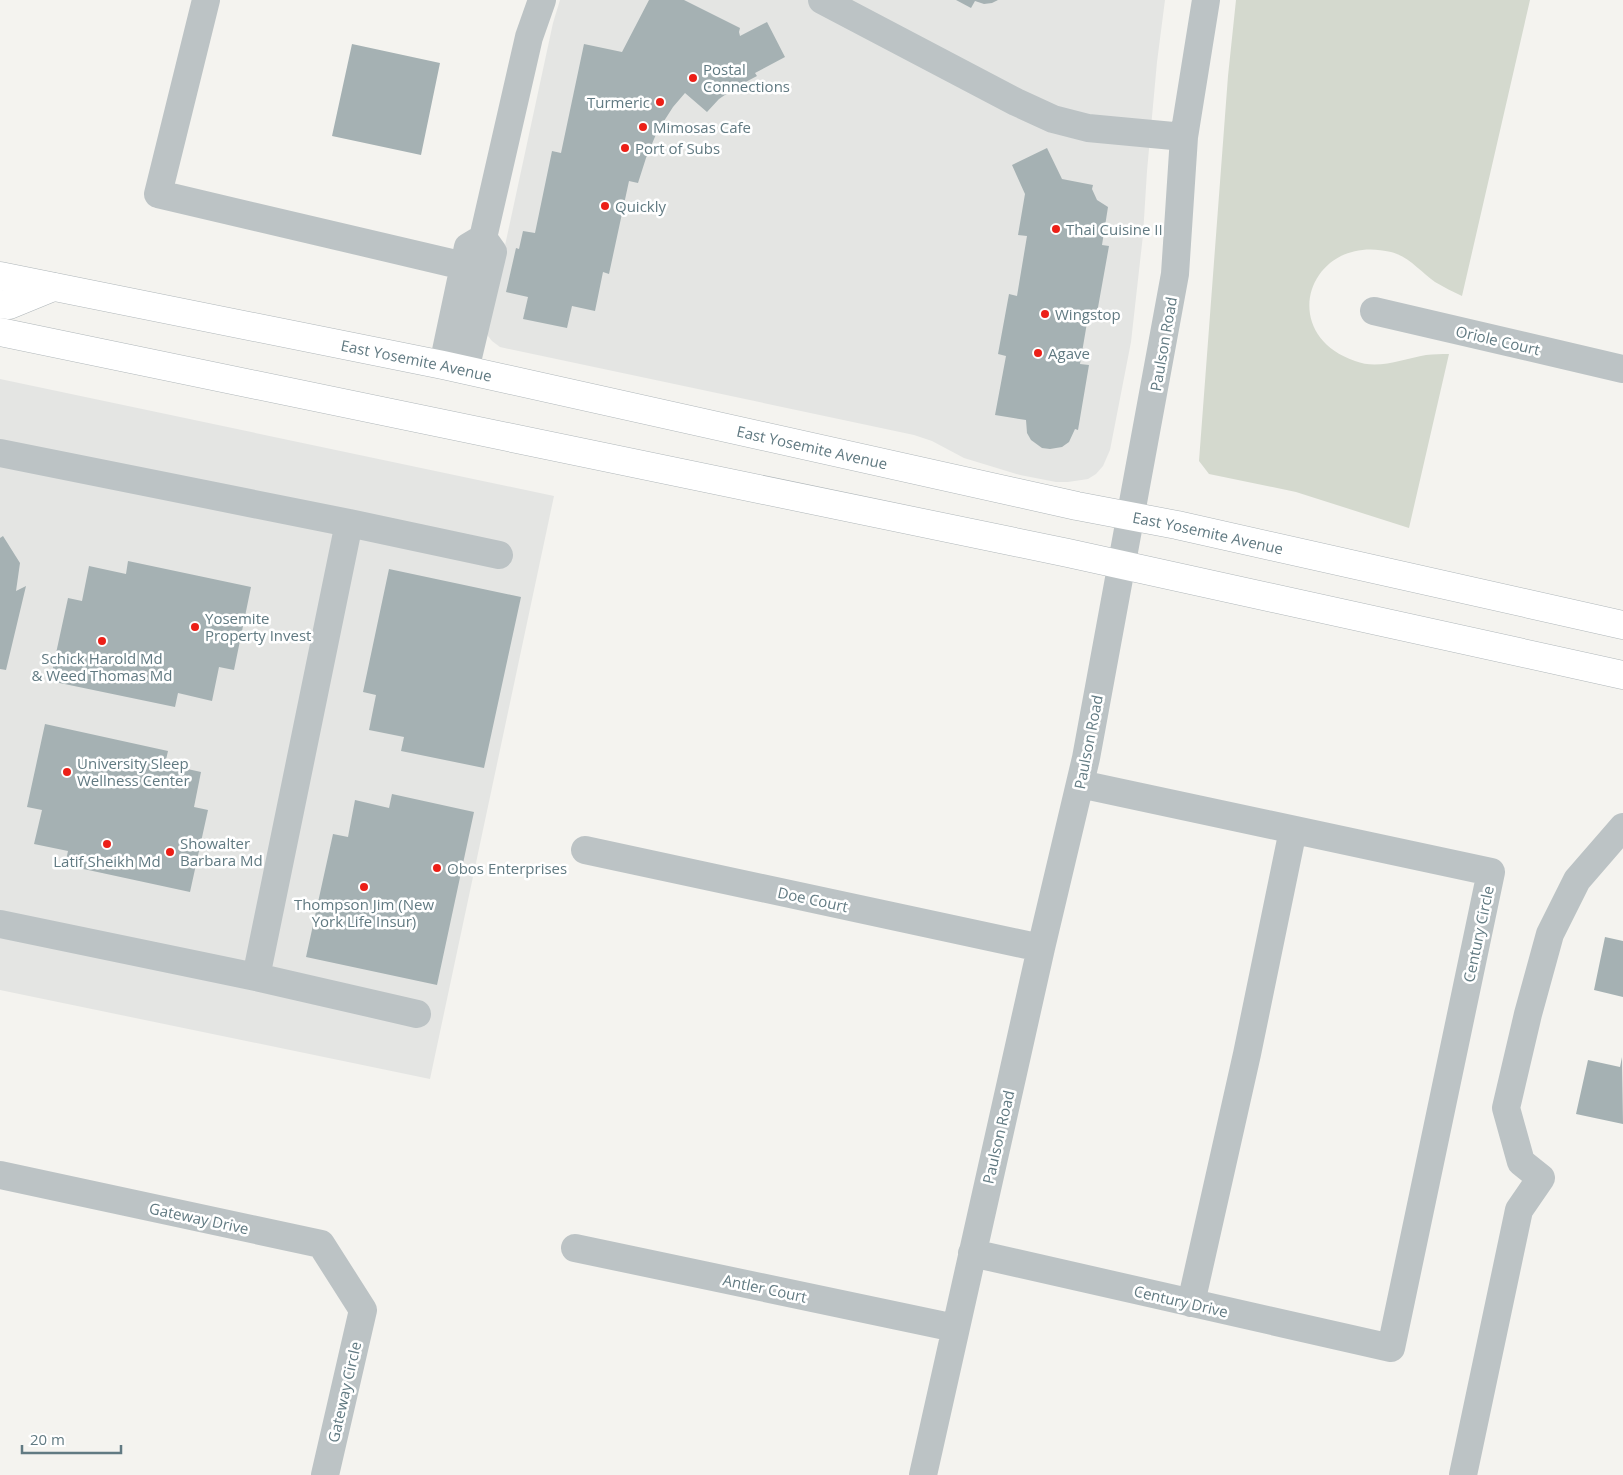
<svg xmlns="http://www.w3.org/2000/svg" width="1623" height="1475" font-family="'Open Sans',sans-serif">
  <rect width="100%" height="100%" fill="#f4f3ef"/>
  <!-- built -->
  <path fill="#e4e5e3" d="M560 0H1165L1157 62 1147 171 1143 235 1131 342 1110 450 1103 466 1096 474 1088 479 1068 482H1056L1020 475 964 458 932 441 914 435 500 347 492 341 488 336 487 329 553 23Z
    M0 379 554 496 430 1079 0 990Z"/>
  <!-- green -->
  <path fill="#d4d9ce" d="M1236 0H1530L1462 296C1453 292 1444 287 1435 282 1421 272 1408 256 1391 252 1310 232 1274 333 1355 361 1378 370 1403 359 1426 355 1434 354 1441 354 1449 354L1409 528 1296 492 1209 474 1199 461 1228 76Z"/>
  <!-- building -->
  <path fill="#a5b1b3" d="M649 0H684L740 28 739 32 740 36 767 22 785 57 755 73 757 76 738 86 719 99 707 112 685 93 673 107 657 132 646 158 638 183 629 181 609 274 603 272 595 311 572 306 567 328 523 319 528 297 506 292 516 248 519 249 523 231 535 233 552 151 561 153 584 44 622 52Z
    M956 0H998L992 3 984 4 975 1 971 8Z
    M352 44 440 63 421 155 332 136Z
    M1047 148 1062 179 1093 185 1092 189 1097 200 1108 207 1102 245 1109 246 1097 313 1089 311 1080 364 1089 365 1078 430 1075 429 1069 442 1062 447 1050 449 1042 448 1031 440 1027 433 1026 420 995 415 1006 356 998 354 1009 294 1017 296 1027 236 1018 235 1025 194 1012 165Z
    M3 536 20 563 16 591 26 586 6 670 0 669V538Z
    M128 561 251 587 234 670 219 667 212 701 178 693 175 707 50 681 68 598 82 601 89 566 126 574Z
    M389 569 521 597 484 768 401 751 404 737 369 730 376 695 363 692Z
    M45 724 168 751 165 764 201 772 194 807 208 810 190 892 65 865 68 851 34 844 42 810 27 807Z
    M392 794 474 812 437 985 306 957 333 834 348 837 355 800 389 808Z
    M1605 937 1623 941V997L1594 990Z
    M1622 1057 1623 1124 1576 1114 1588 1060 1620 1067Z"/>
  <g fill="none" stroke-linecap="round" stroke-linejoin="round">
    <defs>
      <g id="major">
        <path id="s1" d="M0 276 443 365 1077 506 1177 525 1623 625"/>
        <path d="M0 304 9 305 53 287"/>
        <path d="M0 332 1068 553 1623 675"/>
      </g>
    </defs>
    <!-- major casing -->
    <use href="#major" stroke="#afb6b9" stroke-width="29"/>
    <!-- minor -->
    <path stroke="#bcc3c5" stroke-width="28" d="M206 0 158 194 464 266
      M822 0 1016 102 1053 119 1088 128 1184 137
      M483 238 529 37 542 0
      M1374 311 1623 369
      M443 365 468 247 483 238 493 252 465 370
      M0 453 349 523 256 977 0 924
      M349 523 499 555
      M585 850 1041 948
      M256 977 417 1014
      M0 1175 321 1244 363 1310 325 1475
      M575 1248 955 1328
      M972 1253 1391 1348 1491 872 1080 784
      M1191 1303 1247 1054 1293 830
      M923 1475 1041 948 1086 758 1175 274 1184 137 1206 0
      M1463 1475 1519 1210 1541 1178 1521 1162 1506 1108 1528 1014 1550 934 1577 880 1623 827"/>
    <!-- major -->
    <use href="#major" stroke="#fff" stroke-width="28"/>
  </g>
  <!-- markers -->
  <g fill="#ec1f17" stroke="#fff" stroke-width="2">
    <circle cx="693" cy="78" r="5"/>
    <circle cx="660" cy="102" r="5"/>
    <circle cx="643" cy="127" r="5"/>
    <circle cx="625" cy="148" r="5"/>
    <circle cx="605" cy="206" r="5"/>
    <circle cx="1056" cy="229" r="5"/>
    <circle cx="1045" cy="314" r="5"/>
    <circle cx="1038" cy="353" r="5"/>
    <circle cx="195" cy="627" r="5"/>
    <circle cx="102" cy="641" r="5"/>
    <circle cx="67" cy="772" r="5"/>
    <circle cx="107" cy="844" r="5"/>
    <circle cx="170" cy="852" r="5"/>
    <circle cx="437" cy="868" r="5"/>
    <circle cx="364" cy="887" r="5"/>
  </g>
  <g text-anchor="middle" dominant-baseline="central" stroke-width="5" stroke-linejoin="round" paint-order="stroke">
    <!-- poi labels -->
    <g font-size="15" fill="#617a82" stroke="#fff" text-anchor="start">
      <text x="703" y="69">Postal<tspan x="703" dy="17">Connections</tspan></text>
      <text x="650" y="102" text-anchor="end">Turmeric</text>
      <text x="653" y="127">Mimosas Cafe</text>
      <text x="635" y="148">Port of Subs</text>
      <text x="615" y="206">Quickly</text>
      <text x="1066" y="229">Thai Cuisine II</text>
      <text x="1055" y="314">Wingstop</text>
      <text x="1048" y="353">Agave</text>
      <text x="205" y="618">Yosemite<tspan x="205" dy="17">Property Invest</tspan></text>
      <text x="102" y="658" text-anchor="middle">Schick Harold Md<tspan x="102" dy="17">&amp; Weed Thomas Md</tspan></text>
      <text x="77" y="763">University Sleep<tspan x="77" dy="17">Wellness Center</tspan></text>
      <text x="180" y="843">Showalter<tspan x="180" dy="17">Barbara Md</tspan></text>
      <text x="107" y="861" text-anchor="middle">Latif Sheikh Md</text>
      <text x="447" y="868">Obos Enterprises</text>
      <text x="364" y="904" text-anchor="middle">Thompson Jim (New<tspan x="364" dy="17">York Life Insur)</tspan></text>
    </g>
    <!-- street labels -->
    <g font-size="15" fill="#617a82" stroke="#fff">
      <text transform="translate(1498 340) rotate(13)">Oriole Court</text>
      <text transform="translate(1163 344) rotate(-80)">Paulson Road</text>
      <text stroke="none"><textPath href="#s1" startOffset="425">East Yosemite Avenue</textPath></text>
      <text stroke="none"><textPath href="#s1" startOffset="830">East Yosemite Avenue</textPath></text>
      <text stroke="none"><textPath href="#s1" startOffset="1235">East Yosemite Avenue</textPath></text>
      <text transform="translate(1088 742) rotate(-79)">Paulson Road</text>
      <text transform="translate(813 899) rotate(12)">Doe Court</text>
      <text transform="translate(1478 934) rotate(-78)">Century Circle</text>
      <text transform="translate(998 1137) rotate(-77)">Paulson Road</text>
      <text transform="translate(199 1218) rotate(12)">Gateway Drive</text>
      <text transform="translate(765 1288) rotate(12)">Antler Court</text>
      <text transform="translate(1181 1301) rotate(13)">Century Drive</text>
      <text transform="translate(344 1392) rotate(-77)">Gateway Circle</text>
    </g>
  </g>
  <!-- scale -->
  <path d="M22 1445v8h99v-8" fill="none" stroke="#617a82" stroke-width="2.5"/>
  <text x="30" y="1445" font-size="15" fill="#617a82" stroke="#ffffff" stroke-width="4" paint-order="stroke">20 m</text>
</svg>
